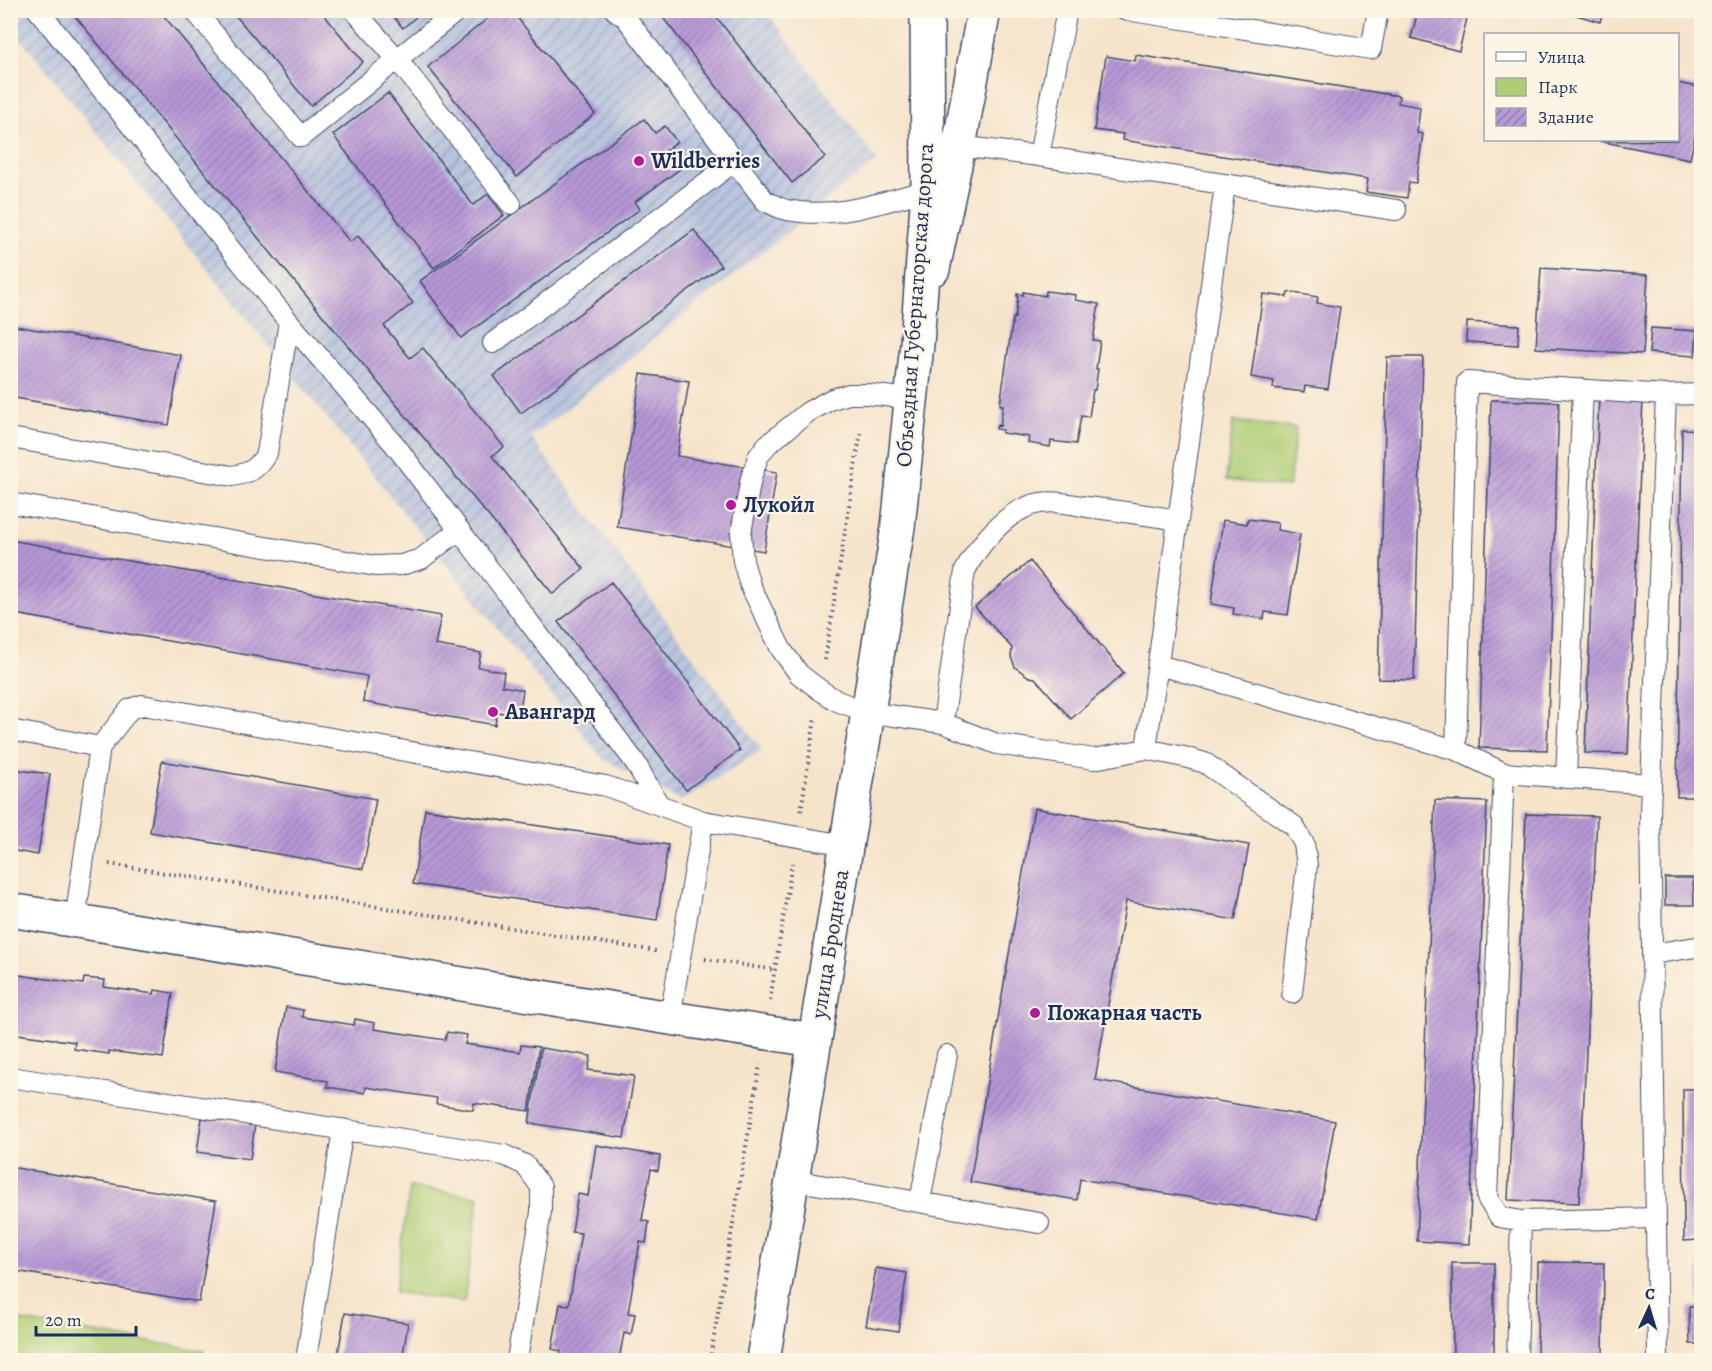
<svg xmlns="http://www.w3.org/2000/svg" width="1712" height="1371" font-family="Alegreya,serif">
  <defs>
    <pattern id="industrial-furrows" width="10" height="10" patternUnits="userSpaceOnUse" patternTransform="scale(1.5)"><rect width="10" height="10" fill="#bac4de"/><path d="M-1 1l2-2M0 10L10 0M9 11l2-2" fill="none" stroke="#96a0b7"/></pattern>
    <pattern id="building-hatch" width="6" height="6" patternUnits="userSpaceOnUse" patternTransform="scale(1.5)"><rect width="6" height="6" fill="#b798d6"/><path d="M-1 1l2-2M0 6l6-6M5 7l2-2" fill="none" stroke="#947cb1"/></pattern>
  </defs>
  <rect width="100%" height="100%" fill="#fcf5e5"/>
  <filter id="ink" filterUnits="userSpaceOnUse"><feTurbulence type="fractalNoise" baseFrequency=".0167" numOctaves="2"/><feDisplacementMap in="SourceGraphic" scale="12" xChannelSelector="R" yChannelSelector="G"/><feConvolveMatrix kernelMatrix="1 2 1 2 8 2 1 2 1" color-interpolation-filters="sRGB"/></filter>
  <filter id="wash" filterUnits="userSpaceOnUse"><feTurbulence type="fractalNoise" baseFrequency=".008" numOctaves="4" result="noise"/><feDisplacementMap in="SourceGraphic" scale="24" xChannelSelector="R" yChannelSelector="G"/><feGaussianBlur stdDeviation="1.35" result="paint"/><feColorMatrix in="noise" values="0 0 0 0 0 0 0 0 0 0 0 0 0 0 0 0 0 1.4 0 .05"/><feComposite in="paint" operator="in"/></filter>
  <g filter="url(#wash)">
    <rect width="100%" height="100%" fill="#f6e4ca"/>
    <!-- industrial -->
    <path fill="url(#industrial-furrows)" d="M10 11H766L877 160 531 437 762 750 681 801 603 759 11 27Z"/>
    <!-- park -->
    <path fill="#aecd74" stroke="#647e69" stroke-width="1.5" d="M1233 421 1296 428 1289 487 1226 480Z
      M410 1187 479 1197 464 1302 395 1292Z
      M11 1319 204 1351 202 1360H11Z"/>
    <g id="blocks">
      <!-- building -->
      <path fill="url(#building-hatch)" d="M70 10H159L350 242 358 236 413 303 384 326 410 358 423 348 504 447 492 456 584 569 553 594Z
        M231 10H320L363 62 311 106Z
        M388 10H424L403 28Z
        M498 10H511L595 114 517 177 428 67Z
        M657 10H711L825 157 792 183Z
        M1418 10H1469L1459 51 1411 38Z
        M1560 10H1603L1600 22Z
        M1136 55 1399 96 1398 103 1420 107 1417 133 1423 134 1416 183 1409 182 1407 198 1366 192 1368 179 1122 140 1123 134 1094 130 1106 56 1135 61Z
        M1678 83 1702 88V104L1690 159 1599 141 1678 140Z
        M388 93 473 205 488 194 504 215 434 268 333 135Z
        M644 119 655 133 665 126 677 142 666 150 680 169 635 202 640 209 461 338 420 281Z
        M694 230 721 266 521 413 494 376Z
        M1541 268 1648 275 1643 354 1536 348Z
        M1046 291 1076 295 1075 300 1099 304 1093 340 1100 341 1096 369H1098L1095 390H1093L1089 417 1081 416 1076 444 1051 441 1050 447 1028 443 1029 437 1002 433 1003 430 996 429 997 425 1000 426 1003 405H1000L1013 318H1015L1018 297H1017V294L1023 295V292L1045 296Z
        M1288 292 1318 297 1317 303 1340 307 1328 389 1305 386 1304 392 1273 388 1274 381 1251 377 1263 294 1287 297Z
        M1467 322 1519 325 1518 345 1466 342Z
        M10 325 181 355 169 425 10 397Z
        M1651 328 1697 331 1695 356 1649 353Z
        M1387 357H1423L1414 680 1378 679Z
        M641 374 689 381 677 456 777 472 764 551 617 527Z
        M1599 396 1643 398 1628 754 1585 753Z
        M1491 400 1559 402 1547 750 1479 748Z
        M1682 429 1702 430V797H1677Z
        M1248 519 1278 523 1277 530 1300 534 1288 615 1265 612 1264 619 1233 614 1234 608 1211 604 1223 520 1247 524Z
        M10 540 441 616 435 645 481 653 478 667 504 672 502 686 523 690 519 716 497 712 495 725 363 702 367 676 10 613Z
        M1030 561 1124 673 1071 719 1035 678 1029 677 1015 667 1011 657 1012 648 975 607Z
        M611 582 740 750 686 790 558 622Z
        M162 761 376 799 363 869 150 832Z
        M10 769 50 774 38 855 10 850Z
        M1435 800 1487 802 1469 1244 1417 1241Z
        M1034 808 1249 845 1235 920 1126 901 1095 1080 1335 1121 1318 1219 1080 1179 1077 1200 970 1182Z
        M425 809 668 845 657 920 413 884Z
        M1526 814 1597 816 1579 1203 1508 1200Z
        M1665 878H1693L1694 905H1665Z
        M10 968H13L12 974 83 984 84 978 105 980 104 987 154 994 155 990 173 993 163 1058 109 1051V1054L74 1049 75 1042 10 1033Z
        M286 1007 303 1010 302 1017 354 1025 355 1019 375 1023 374 1029 445 1040 447 1032 467 1035 465 1044 520 1052 521 1045 539 1047 529 1111 474 1103 473 1110 436 1104 437 1098 366 1087 365 1093 327 1087 328 1081 275 1072Z
        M541 1048 591 1056 588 1070 634 1076 624 1138 529 1123Z
        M1683 1089H1702V1344H1690L1689 1307H1699L1698 1240 1684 1241Z
        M202 1118 255 1125 250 1159 197 1152Z
        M596 1145 660 1156 658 1171 651 1169 642 1220 649 1222 646 1243 640 1242 628 1313 635 1314 631 1335 624 1333 619 1360H559L561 1351 552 1349 560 1304 569 1305 581 1233 572 1232 578 1194 588 1196Z
        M10 1167 216 1201 199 1302 10 1270Z
        M1538 1262 1604 1263 1603 1360H1537Z
        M1452 1263H1494V1360H1453Z
        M876 1268 907 1273 898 1331 866 1326Z
        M345 1313 408 1323 402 1360H337Z"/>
    </g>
  </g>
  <g filter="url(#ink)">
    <use href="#blocks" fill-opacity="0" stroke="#3c4a6e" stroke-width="1.5"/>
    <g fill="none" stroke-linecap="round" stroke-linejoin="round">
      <defs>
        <path id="service" d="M38 10 289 322 395 445 635 762 659 805
          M194 10 301 137 458 10
          M354 10 397 59 511 204
          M615 10 626 18 765 201C772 204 780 209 787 210 835 220 882 202 928 190
          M1126 10 1371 49 1378 10
          M959 146 1039 156 1396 210
          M1039 156 1067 10
          M493 343 735 161
          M911 399 867 394H849L832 399 808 412 767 445 758 457 751 478 741 533 743 561 750 585 781 649 799 674 820 690 837 701 867 712 943 723 997 744 1094 759 1146 749 1225 185
          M10 438 232 476C251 473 257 469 267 453L289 322
          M10 503 376 566 401 565 421 559 459 530
          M1159 665 1456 750
          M943 723 965 571C978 545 1004 514 1032 505 1049 499 1070 504 1087 507 1118 511 1148 515 1178 520
          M10 730 100 747 75 920
          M100 747 130 709 142 705 606 786 703 821 846 845
          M1146 749 1184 757 1205 763 1294 826 1304 844 1307 865 1292 993
          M1504 773 1456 750 1467 382 1666 395
          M1566 778 1583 389
          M1651 784 1504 773 1487 1198 1500 1217 1521 1221 1656 1218
          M1652 954 1702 946
          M670 1018 703 821
          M10 1077 504 1155 525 1165 541 1187V1212L517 1360
          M792 1180 1039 1223
          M920 1202 947 1055
          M306 1360 343 1129
          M1517 1360 1521 1221
          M1658 1360 1650 813 1666 395 1702 394"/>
        <path id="minor" d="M933 269 959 146 984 10
          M10 910 670 1018 814 1040"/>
        <path id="secondary" d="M763 1360 898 527 917 344 928 190 927 10"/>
      </defs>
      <!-- service casing -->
      <use href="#service" stroke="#3c4a6e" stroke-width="22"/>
      <!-- minor casing -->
      <use href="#minor" stroke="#3c4a6e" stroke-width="36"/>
      <!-- secondary casing -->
      <use href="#secondary" stroke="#3c4a6e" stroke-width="36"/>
      <!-- path -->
      <path stroke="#3c4a6e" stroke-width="4" stroke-dasharray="1.5 4.5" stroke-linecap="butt" d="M825 660 861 429
        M801 811 815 718
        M109 864 656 951
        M705 959 775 970
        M770 1000 792 863
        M710 1360 760 1064"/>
      <!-- service -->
      <use href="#service" stroke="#fff" stroke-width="20"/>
      <!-- minor -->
      <use href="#minor" stroke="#fff" stroke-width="33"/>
      <!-- secondary -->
      <use href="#secondary" stroke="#fff" stroke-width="33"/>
    </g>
  </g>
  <!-- markers -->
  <g fill="#b5179e" stroke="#fcf5e5" stroke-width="2">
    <circle cx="639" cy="161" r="6"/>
    <circle cx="731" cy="505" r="6"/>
    <circle cx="493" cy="712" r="6"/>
    <circle cx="1035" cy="1013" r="6"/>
  </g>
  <g text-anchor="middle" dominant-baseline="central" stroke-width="4.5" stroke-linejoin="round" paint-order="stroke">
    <!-- poi labels -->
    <g font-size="22" font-weight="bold" fill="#1b2f5e" stroke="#fcf5e5" text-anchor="start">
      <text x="651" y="161">Wildberries</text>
      <text x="743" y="505">Лукойл</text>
      <text x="505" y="712">Авангард</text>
      <text x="1047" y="1013">Пожарная часть</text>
    </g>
    <!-- street labels -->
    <g font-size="22" fill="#1b2f5e" stroke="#fcf5e5">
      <text transform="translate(915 305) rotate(-86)">Объездная Губернаторская дорога</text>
      <text transform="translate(830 944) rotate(-81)">улица Броднева</text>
    </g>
  </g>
  <!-- margin -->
  <rect width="1712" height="1371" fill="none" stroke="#fcf5e5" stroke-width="36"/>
  <!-- legend -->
  <rect x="1484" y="33" width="195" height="108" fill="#fcf5e5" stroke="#a2a6af" stroke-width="1.5"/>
  <rect x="1496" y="52" width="30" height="9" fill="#ffffff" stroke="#a2a6af" stroke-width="1.5"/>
  <text x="1538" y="63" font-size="18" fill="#1b2f5e">Улица</text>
  <rect x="1496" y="78" width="30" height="18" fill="#aecd74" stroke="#a2a6af" stroke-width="1.5"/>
  <text x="1538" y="93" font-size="18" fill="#1b2f5e">Парк</text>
  <rect x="1496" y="108" width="30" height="18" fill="url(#building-hatch)" stroke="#a2a6af" stroke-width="1.5"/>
  <text x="1538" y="123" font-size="18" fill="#1b2f5e">Здание</text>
  <!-- north arrow -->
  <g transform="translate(1649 1308) rotate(4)" stroke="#fcf5e5" stroke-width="4.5" paint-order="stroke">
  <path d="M0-4.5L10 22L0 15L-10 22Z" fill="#1b2f5e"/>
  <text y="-9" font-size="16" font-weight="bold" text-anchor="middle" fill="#1b2f5e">С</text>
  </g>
  <!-- scale -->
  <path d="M36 1326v9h100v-9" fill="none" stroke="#1b2f5e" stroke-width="3"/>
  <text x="45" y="1326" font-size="18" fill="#1b2f5e" stroke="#fcf5e5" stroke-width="4.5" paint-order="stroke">20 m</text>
</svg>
